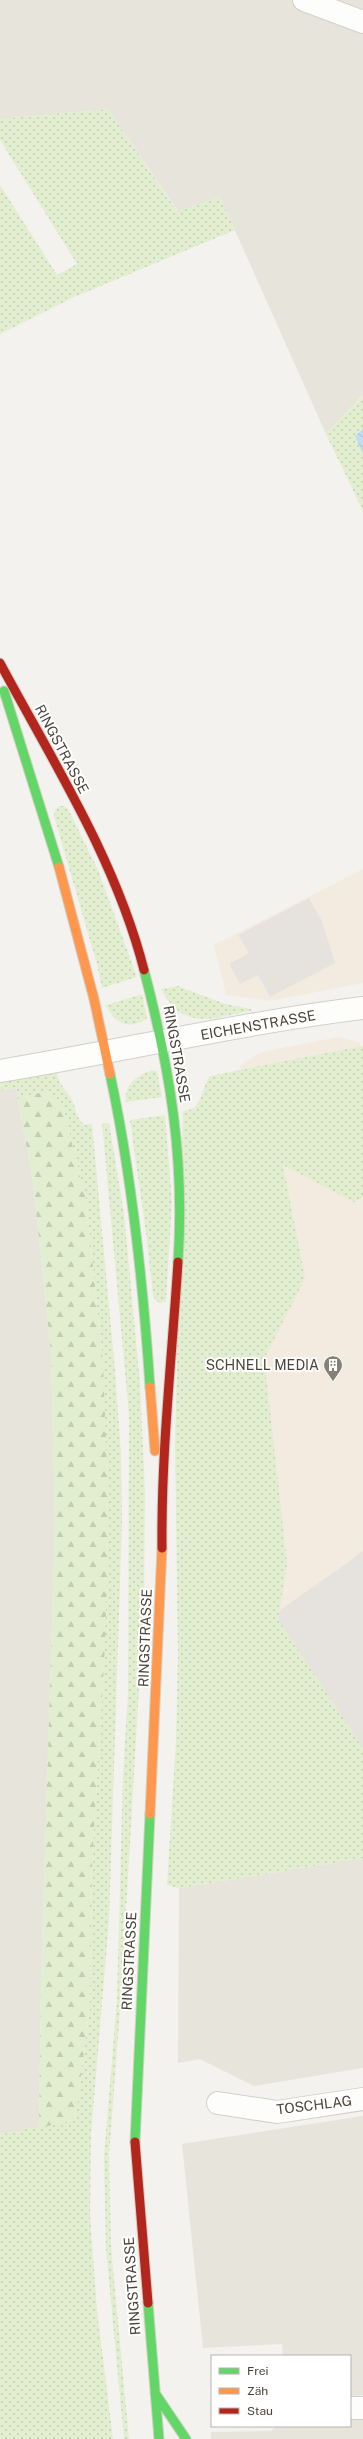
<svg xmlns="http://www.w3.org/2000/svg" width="363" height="2439" font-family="'Public Sans',sans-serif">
  <defs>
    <pattern id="grass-dots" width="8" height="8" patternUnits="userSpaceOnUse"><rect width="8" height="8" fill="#e1eecf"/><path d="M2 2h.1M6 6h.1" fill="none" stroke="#c3cdb2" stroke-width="1.8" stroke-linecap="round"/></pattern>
    <pattern id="forest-firs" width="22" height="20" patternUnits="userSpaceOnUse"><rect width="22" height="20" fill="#e1eecf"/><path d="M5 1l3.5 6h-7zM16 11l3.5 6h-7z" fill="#c3cdb2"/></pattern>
    <pattern id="water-waves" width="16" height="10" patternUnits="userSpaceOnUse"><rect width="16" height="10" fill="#c0ddf1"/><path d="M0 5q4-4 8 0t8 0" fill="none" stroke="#a6bfcf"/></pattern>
  </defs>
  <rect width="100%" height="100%" fill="#f4f2ee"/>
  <!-- residential -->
  <path fill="#e7e4dc" d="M0 0H363V395L326 434 220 197 178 211 108 109 0 119Z
    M16 1088 33 1182 51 1352 55 1524 41 1981 39 2128 0 2134V1090Z
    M363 1858V2068L254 2086 200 2059 178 2063 179 1888Z
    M363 2116V2395L350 2396V2356H283L282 2344 203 2348 182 2144Z
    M350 2420H363V2439H211V2432L271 2431 276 2426H350Z"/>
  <!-- commercial -->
  <path fill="#f3ebdf" d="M363 869V983L270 1001 226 995 214 945Z
    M338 1037 359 1042 363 1049V1814L237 1645 248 1107 240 1065 261 1052Z"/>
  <!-- grass -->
  <path fill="url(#grass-dots)" d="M108 109 177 211 220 197 235 230 72 298 0 334V185L57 275 77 264 0 140V119Z
    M363 396V511L326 434Z
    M60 806H64L68 809 98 870 137 977 102 988 97 964 54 816 55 810Z
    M178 986 225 1004 251 1009V1011C211 1018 184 1032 161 989Z
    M142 994 147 1018C130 1032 113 1022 106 1005Z
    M363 1046V1197L354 1202 283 1165 305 1278 264 1359 287 1563 278 1619 363 1748V1858L179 1888 167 1885 176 1741 178 1654 175 1445 183 1111C204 1110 200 1089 210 1076Z
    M152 1070 157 1071 162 1097 126 1102C124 1085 137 1075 152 1070Z
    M57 1073C59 1086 67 1090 72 1100 77 1110 75 1118 85 1125L92 1124 115 1370 121 1454 122 1523 109 1920 91 2135 90 2215 97 2310 113 2439H0V2134L75 2120 90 2007 92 1863 105 1647 103 1363 86 1199 62 1104 48 1091 18 1099 16 1088 0 1090V1082Z
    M165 1115 172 1202 166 1301 160 1303 155 1300 153 1295 146 1233 130 1120Z
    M102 1123H109L124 1214 140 1383 145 1492 144 1602 121 1997 109 2154 111 2247 129 2439H124L106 2249 104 2157 117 1998 123 1775 128 1692 129 1415Z"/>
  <!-- forest -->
  <path fill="url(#forest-firs)" d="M48 1091 62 1104 86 1199 103 1363 109 1517 105 1647 92 1863 90 2007 75 2120 39 2128 41 1981 55 1524 51 1352 33 1182 18 1099Z"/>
  <!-- parking -->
  <path fill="#e6e3df" d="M309 898 322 921 335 963 270 997 258 975 240 984 229 964 249 953 238 935Z
    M363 1550V1748L278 1619 280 1610 350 1561Z"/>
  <!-- water -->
  <path fill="url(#water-waves)" d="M363 429V454L355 436Z"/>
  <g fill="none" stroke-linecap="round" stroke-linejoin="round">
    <defs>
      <path id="street" d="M304 0 363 22
        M0 1071C121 1051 241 1023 363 1008
        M218 2103 277 2112 363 2099
        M350 2408H363"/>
      <path id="fast" d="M4 691 59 867
        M144 970C170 1069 185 1159 178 1262
        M110 1074C132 1176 143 1282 150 1387
        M135 2142 150 1814
        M148 2303 159 2439
        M155 2393 186 2439"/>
      <path id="slow" d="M59 867 94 999 110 1074
        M150 1387 155 1451
        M150 1814 162 1548"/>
      <path id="jam" d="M0 663C53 762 116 860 144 970
        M162 1548C161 1453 172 1357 178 1262
        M135 2142 148 2303"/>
    </defs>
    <!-- street casing -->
    <use href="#street" stroke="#d2d0cb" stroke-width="24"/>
    <!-- fast casing -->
    <use href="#fast" stroke="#d3cfc5" stroke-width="11"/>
    <!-- slow casing -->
    <use href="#slow" stroke="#d3cfc5" stroke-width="11"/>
    <!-- jam casing -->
    <use href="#jam" stroke="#d3cfc5" stroke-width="11"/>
    <!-- street -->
    <use href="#street" stroke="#fdfdfc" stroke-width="22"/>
    <!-- fast -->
    <use href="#fast" stroke="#63d668" stroke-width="9"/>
    <!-- slow -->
    <use href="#slow" stroke="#ff974d" stroke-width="9"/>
    <!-- jam -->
    <use href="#jam" stroke="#b3261e" stroke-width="9"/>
  </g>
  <!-- icons -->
  <defs>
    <symbol id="building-pin" viewBox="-11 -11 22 30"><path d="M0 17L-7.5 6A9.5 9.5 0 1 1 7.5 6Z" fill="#868178" stroke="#fff"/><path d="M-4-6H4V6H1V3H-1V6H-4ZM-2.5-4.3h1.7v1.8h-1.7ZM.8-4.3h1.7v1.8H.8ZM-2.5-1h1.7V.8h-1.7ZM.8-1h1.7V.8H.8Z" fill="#fff"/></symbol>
  </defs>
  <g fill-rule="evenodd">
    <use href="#building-pin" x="322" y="1354" width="22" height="30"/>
  </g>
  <g text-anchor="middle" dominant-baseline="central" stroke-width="4" stroke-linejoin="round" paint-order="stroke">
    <!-- street labels -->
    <g font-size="14" fill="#4b4439" stroke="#fff">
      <text transform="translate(62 749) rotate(62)">RINGSTRASSE</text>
      <text transform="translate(258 1025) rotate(-10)">EICHENSTRASSE</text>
      <text transform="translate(177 1054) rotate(80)">RINGSTRASSE</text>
      <text transform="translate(145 1638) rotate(-88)">RINGSTRASSE</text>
      <text transform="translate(129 1961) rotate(-87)">RINGSTRASSE</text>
      <text transform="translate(314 2105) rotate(-7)">TOSCHLAG</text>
      <text transform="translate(132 2286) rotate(-94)">RINGSTRASSE</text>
    </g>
    <!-- poi labels -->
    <g font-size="14" fill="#4b4439" stroke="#fff" text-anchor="end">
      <text x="319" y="1365">SCHNELL MEDIA</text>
    </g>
  </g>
  <!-- legend -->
  <rect x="211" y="2355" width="140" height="72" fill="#ffffff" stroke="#b7b4b0"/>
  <rect x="219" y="2368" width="20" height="6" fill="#63d668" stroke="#b7b4b0"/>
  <text x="247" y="2375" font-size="12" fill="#4b4439">Frei</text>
  <rect x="219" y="2388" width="20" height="6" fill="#ff974d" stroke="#b7b4b0"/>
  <text x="247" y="2395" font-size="12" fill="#4b4439">Zäh</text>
  <rect x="219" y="2408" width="20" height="6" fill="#b3261e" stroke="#b7b4b0"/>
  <text x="247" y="2415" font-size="12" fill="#4b4439">Stau</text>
</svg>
